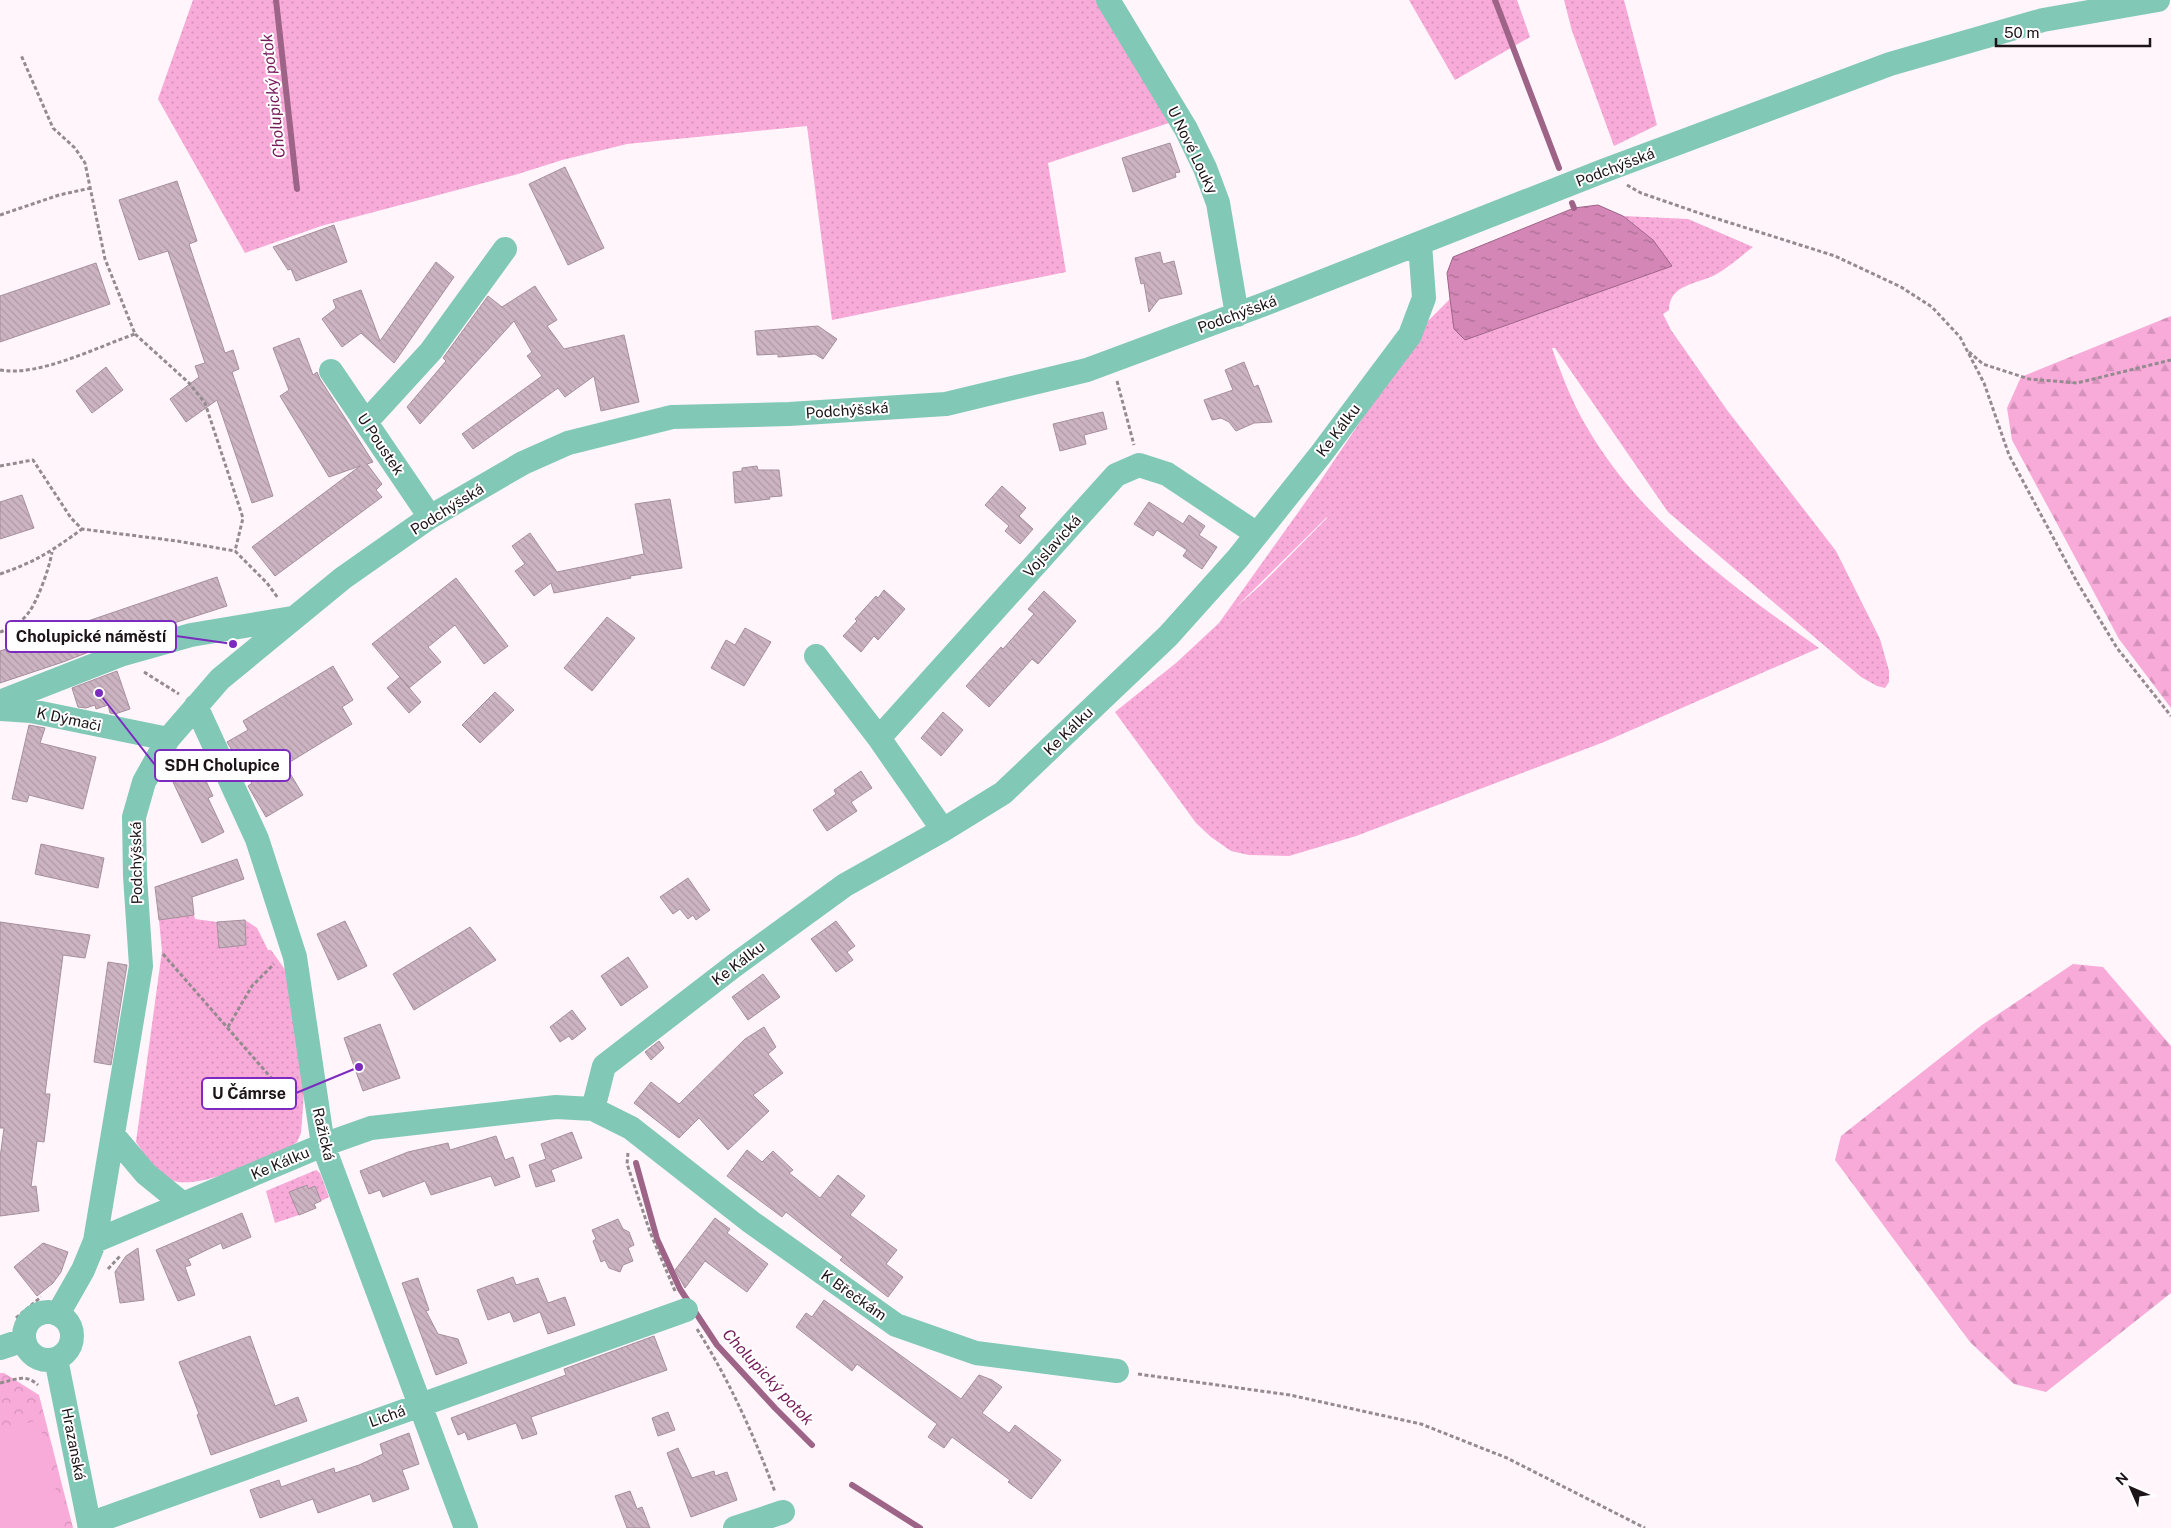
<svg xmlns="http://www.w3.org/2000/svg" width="2171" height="1528" font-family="'Public Sans',sans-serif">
  <defs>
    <pattern id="grass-dots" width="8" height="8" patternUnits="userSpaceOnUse" patternTransform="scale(1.25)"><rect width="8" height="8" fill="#f8aad9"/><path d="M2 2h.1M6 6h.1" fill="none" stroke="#d491ba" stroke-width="1.8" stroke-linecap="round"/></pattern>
    <pattern id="forest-firs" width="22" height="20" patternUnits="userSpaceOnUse" patternTransform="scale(1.25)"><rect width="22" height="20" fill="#f8aad9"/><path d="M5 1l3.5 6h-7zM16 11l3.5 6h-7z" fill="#d491ba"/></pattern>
    <pattern id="park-crowns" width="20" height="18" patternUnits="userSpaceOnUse" patternTransform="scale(1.25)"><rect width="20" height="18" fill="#f8aad9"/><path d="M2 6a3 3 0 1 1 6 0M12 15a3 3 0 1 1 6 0" fill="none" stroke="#d491ba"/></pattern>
    <pattern id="water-ripples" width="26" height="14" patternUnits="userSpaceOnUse" patternTransform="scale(1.25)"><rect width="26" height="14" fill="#d487b6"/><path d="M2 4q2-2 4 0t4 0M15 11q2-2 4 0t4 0" fill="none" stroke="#ab6d93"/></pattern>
    <pattern id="building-back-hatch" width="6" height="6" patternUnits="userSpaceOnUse" patternTransform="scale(1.25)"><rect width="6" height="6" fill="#ccb4c2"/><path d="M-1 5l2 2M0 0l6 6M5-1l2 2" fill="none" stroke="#af9aa6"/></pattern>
  </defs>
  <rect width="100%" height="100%" fill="#fff5fa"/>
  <!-- grass -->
  <path fill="url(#grass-dots)" fill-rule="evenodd" d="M193 0H1097L1169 123 1048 163 1066 272 832 320 807 126 627 144 562 160 518 174 321 226 245 253 158 99Z
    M1409 0H1517L1530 37 1455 80Z
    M1564 0H1624L1657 125 1614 146 1572 31Z
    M1623 216 1688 219 1753 247C1741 256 1728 268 1715 275 1698 284 1669 284 1669 310L1663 314 1671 330 1727 410 1836 551 1880 639 1889 671V682L1885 688 1877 686 1861 677 1668 512 1555 348H1552C1555 358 1560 369 1564 380 1610 497 1719 578 1819 648L1604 742 1356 836 1289 856 1249 855 1231 851 1211 837 1196 823 1115 712 1176 663 1219 623 1317 486 1427 322 1450 299 1454 329 1465 340 1671 266 1653 240ZM1328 517 1262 584 1234 609 1327 517Z
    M194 915 195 919 217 922 220 948 246 945 245 920 257 928 268 950H271L286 971 304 1093 301 1133 297 1142 289 1148C261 1159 197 1193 168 1179 153 1172 145 1155 136 1142L162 951 159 920Z
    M316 1170 320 1173 329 1197 321 1201 315 1186 308 1189 306 1185 290 1192 299 1215 275 1223 266 1191Z"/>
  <!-- forest -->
  <path fill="url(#forest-firs)" d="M2171 316V708L2119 639 2012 440 2007 408 2021 377Z
    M2073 964 2103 967 2171 1046V1293L2046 1392 2014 1384 1970 1342 1835 1160 1841 1136 1982 1025Z"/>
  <!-- park -->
  <path fill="url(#park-crowns)" d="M0 1373H4L39 1395 73 1528H0Z"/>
  <!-- pitch -->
  <path fill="#f8aad9" d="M39 1420 65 1528H0V1430Z"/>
  <!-- water -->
  <path fill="url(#water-ripples)" stroke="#9d6487" d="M1598 205 1623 216 1653 240 1672 266 1465 340 1454 329 1450 299 1447 273 1453 257 1574 208Z"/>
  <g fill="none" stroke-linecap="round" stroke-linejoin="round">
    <!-- stream -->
    <path stroke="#9d6487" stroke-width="6" d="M276 0 297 189
      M1495 0 1559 168
      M1572 203 1574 208
      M636 1163 657 1239 680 1289 717 1345 775 1408 812 1445
      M852 1485 920 1528"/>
  </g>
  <!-- building -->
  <path fill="url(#building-back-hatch)" stroke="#a68f9c" d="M1170 143 1180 172 1175 173 1176 177 1133 192 1122 158Z
    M565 167 604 248 568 265 529 184Z
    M177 181 197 241 189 244 225 353 233 350 239 369 232 372 273 496 252 503 217 400 186 422 170 399 199 377 195 366 205 363 168 251 139 260 119 200Z
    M334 225 347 262 296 281 291 269 288 270 273 247Z
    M1160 252 1163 264 1174 261 1182 294 1159 299 1149 312 1144 283 1141 284 1135 258Z
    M436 262 454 277 394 363 361 333 342 347 322 319 336 308 333 300 361 290 380 341Z
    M96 263 110 304 0 342V296Z
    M535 286 557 320 547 326 564 349 624 335 639 402 601 411 594 376 565 397 558 388 473 449 462 434 542 376 527 356 532 352 514 321 420 424 407 407 446 361 443 358 488 296 502 307Z
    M818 326 837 339 823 359 815 354 778 357V354L757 355 755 331Z
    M299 338 313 375 317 372 320 379 373 462 367 464 382 484 376 490 382 497 275 576 252 547 360 466 329 477 280 396 289 390 273 348Z
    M1244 362 1254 387 1258 385 1272 422 1254 423 1236 431 1229 422 1221 418 1212 420 1204 400 1233 390 1225 370Z
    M106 367 123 390 92 413 76 391Z
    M1103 412 1107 429 1084 435 1086 444 1060 451 1053 424Z
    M757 466 758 470H779L782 496 769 497 770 499 735 503 733 472 742 471V468Z
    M1002 486 1026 508 1019 516 1033 529 1020 544 1005 531 1009 526 985 505Z
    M22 495 34 528 0 539V502Z
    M670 499 682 568 630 576 631 578 554 593 551 583 534 596 515 571 525 564 512 546 530 533 557 572 644 554 635 504Z
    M1149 502 1183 524 1189 515 1205 526 1199 535 1217 547 1202 569 1183 556 1187 550 1157 530 1153 536 1134 524Z
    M217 577 227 606 115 642 63 662 0 683V651Z
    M456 578 508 646 484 664 455 625 428 647 441 662 409 688 372 644Z
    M884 590 905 609 878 640 874 636 861 652 843 636 857 621 855 619 876 596 878 598Z
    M1044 591 1076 621 1038 664 1032 659 989 707 966 686 1001 647 1003 649 1034 614 1028 609Z
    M607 617 635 638 592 691 564 668Z
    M745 628 771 642 744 686 711 668 726 640 735 645Z
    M333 666 353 700 342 707 352 724 285 765 303 795 266 817 248 786 252 783 227 742 248 730 243 721Z
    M117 671 130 709 115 714 110 713 108 705 96 709 95 705 86 708 78 707 72 688Z
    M400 677 421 702 409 713 387 688Z
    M495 692 514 710 480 743 462 725Z
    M943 712 963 730 941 756 921 738Z
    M29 725 45 728 40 743 96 757 83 809 29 795 27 802 12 799Z
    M199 766 213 796 208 798 224 832 202 843 172 780Z
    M861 771 872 788 851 802 857 811 827 831 813 810 836 794 834 790Z
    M41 844 104 858 98 888 35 874Z
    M237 859 244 879 192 897 194 915 159 920 155 887Z
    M688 878 710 910 696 920 693 915 688 919 680 909 673 914 660 897Z
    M245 920 246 945 219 948 217 922Z
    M345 921 367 966 338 980 317 934Z
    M836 921 855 946 847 952 853 960 836 972 811 939Z
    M0 922 90 935 85 958 63 955 45 1094H50L44 1142 37 1141 31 1187 36 1186 39 1211 0 1216V1158L4 1128H0Z
    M470 927 496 960 414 1010 393 974Z
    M628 957 648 987 621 1006 601 976Z
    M108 962 127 965 111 1065 94 1062Z
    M763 974 780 997 748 1020 732 997Z
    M572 1010 586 1029 572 1040 569 1036 560 1042 550 1027Z
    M380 1024 400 1078 363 1091 344 1038Z
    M764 1027 776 1047 768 1054 783 1073 753 1095 769 1111 728 1150 699 1118 679 1138 634 1103 651 1082 679 1104 745 1039Z
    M659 1041 664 1048 651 1060 645 1052Z
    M572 1132 582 1158 551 1170 555 1181 536 1187 529 1165 546 1159 541 1144Z
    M496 1136 505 1160 513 1157 520 1177 495 1186 491 1176 431 1195 425 1181 383 1197 380 1190 369 1194 360 1171 408 1152 448 1143 450 1150Z
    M747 1150 762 1162 773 1151 793 1170 789 1173 820 1198 838 1175 865 1196 850 1215 897 1250 886 1264 903 1277 888 1297 840 1260 843 1257 786 1212 782 1217 727 1176Z
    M307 1185 308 1189 315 1186 321 1201 314 1204 316 1208 299 1215 289 1192Z
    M242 1213 251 1237 223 1249 221 1243 188 1259 191 1265 185 1267 195 1295 178 1301 156 1250Z
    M715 1218 730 1229 727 1233 768 1264 747 1292 705 1261 685 1288 675 1270Z
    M618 1219 623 1229 629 1232 634 1245 628 1248 633 1261 623 1265 620 1272 609 1268 605 1260 601 1262 593 1241 596 1239 592 1230Z
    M43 1243 68 1252 61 1272 53 1283 37 1296 14 1267Z
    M138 1248 144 1300 120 1303 115 1272 126 1256Z
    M513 1277 516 1285 538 1278 548 1303 565 1297 575 1325 548 1334 540 1312 514 1322 510 1312 488 1320 477 1290Z
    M418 1278 429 1310 426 1311 438 1334 458 1339 467 1363 436 1375 402 1283Z
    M824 1300 961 1399 979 1375 992 1380 1002 1387 982 1413 1009 1433 1015 1425 1061 1460 1031 1499 1008 1482 1010 1480 952 1437 944 1448 928 1437 937 1424 857 1364 852 1371 796 1327 806 1313 812 1317Z
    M250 1336 275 1406 298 1397 307 1421 211 1455 197 1415 199 1414 179 1362Z
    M654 1336 667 1370 531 1417 537 1434 522 1439 516 1423 468 1440 465 1432 458 1435 451 1418 566 1375 564 1369Z
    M668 1412 675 1430 658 1436 652 1418Z
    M409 1433 419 1464 402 1470 409 1489 373 1502 370 1494 318 1513 313 1499 260 1518 250 1490 279 1480 281 1487 334 1468 335 1473 359 1465 383 1454 380 1444Z
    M678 1448 692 1478 714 1471 715 1476 727 1472 737 1500 691 1517 667 1453Z
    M630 1491 637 1509 642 1507 650 1528H627L615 1496Z"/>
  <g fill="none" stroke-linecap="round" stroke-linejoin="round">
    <!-- path -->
    <path stroke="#948b8f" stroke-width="3" stroke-dasharray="4 2.5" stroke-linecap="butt" d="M1627 185 1641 193 1699 213 1835 256 1901 287 1932 307 1960 337 1984 383 2009 455 2077 582 2117 648 2171 716
      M0 215 59 195 91 188
      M135 334 189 383 205 403 243 518 235 551
      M1969 352 1983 364 2029 379 2077 383 2171 360
      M0 370C39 377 97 347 135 334L105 259 85 163 75 148 53 128 21 55
      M1117 381 1134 445
      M0 466 33 460 71 518 82 529 177 541 235 551 267 583 278 598
      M0 574C35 562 52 551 82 529
      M0 632C10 629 23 621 29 612 38 600 50 566 52 552
      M144 672 179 694
      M163 954 294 1104
      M228 1027 252 986 274 964
      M628 1153 627 1164 650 1232 675 1291
      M108 1269 121 1255
      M16 1318 41 1297
      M697 1329C729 1380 754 1435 775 1492
      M1138 1374 1290 1395 1421 1424 1507 1458 1645 1528
      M0 1383C15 1380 25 1373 38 1385"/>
    <!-- minor -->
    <path stroke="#81c9b6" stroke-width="24" d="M1108 0 1186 129 1205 168 1218 203 1237 315
      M331 371 430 517
      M366 422 431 351 505 249
      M816 656 879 738 943 830
      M0 702 120 655 191 635 292 618
      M196 706 257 839 295 957 323 1145 466 1528
      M0 709 31 711 168 739
      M879 738 1116 475 1139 465 1167 474 1257 534
      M593 1109 604 1066 735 965 845 885 943 830 1003 793 1168 636 1238 558 1321 454 1410 335 1424 298 1420 244
      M113 1135 146 1174 183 1204
      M95 1241 323 1145 371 1128 556 1107 593 1109 631 1128 751 1222 896 1325 976 1353 1117 1371
      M24 1336a24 24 0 1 1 48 0a24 24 0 1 1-48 0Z
      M58 1314 83 1270 95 1241 141 966 135 876 134 817 144 782 168 739 220 679 343 578 430 517 523 463 568 443 672 417 789 414 946 404 1087 370 1262 305 1603 171 1890 64 2043 20 2158 0
      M0 1348 24 1340
      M56 1359 90 1528
      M89 1524 686 1310
      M735 1528 783 1512"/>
  </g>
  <g text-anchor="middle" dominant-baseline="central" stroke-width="4" stroke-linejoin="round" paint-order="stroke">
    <!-- street labels -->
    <g font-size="15" fill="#1c1418" stroke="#fff">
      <text transform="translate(1193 150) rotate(64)">U Nové Louky</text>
      <text transform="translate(1615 167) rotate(-21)">Podchýšská</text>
      <text transform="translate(1237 314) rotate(-20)">Podchýšská</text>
      <text transform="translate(847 410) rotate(-4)">Podchýšská</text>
      <text transform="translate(1338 430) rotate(-53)">Ke Kálku</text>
      <text transform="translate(381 444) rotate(56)">U Poustek</text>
      <text transform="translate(447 509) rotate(-32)">Podchýšská</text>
      <text transform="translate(1052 546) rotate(-48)">Vojslavická</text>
      <text transform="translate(69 719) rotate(12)">K Dýmači</text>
      <text transform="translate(1068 731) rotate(-44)">Ke Kálku</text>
      <text transform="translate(136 863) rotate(-91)">Podchýšská</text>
      <text transform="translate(738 963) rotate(-37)">Ke Kálku</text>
      <text transform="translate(324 1134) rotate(77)">Ražická</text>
      <text transform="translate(280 1163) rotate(-23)">Ke Kálku</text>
      <text transform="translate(854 1295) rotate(35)">K Břečkám</text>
      <text transform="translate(387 1416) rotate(-20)">Lichá</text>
      <text transform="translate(74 1444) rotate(79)">Hrazanská</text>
    </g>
    <!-- water labels -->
    <g font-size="16" font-style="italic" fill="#771c5b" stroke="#fff">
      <text transform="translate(273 96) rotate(-96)">Cholupický potok</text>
      <text transform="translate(768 1377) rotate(47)">Cholupický potok</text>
    </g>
  </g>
  <!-- callouts -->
  <path fill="none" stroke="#7b2cbf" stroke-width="2" d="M233 644L176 636M99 693L155 765M359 1067L296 1093"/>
  <g fill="#7b2cbf" stroke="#fff" stroke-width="2">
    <circle cx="233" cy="644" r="5"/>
    <circle cx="99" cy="693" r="5"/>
    <circle cx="359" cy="1067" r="5"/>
  </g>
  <g fill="#fff" stroke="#7b2cbf" stroke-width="2">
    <rect x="6" y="621" width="170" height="31" rx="5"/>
    <rect x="155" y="750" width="135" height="31" rx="5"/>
    <rect x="202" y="1078" width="94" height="31" rx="5"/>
  </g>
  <g font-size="16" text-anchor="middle" font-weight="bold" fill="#1c1418">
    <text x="91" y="642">Cholupické náměstí</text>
    <text x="222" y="771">SDH Cholupice</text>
    <text x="249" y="1099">U Čámrse</text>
  </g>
  <!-- north arrow -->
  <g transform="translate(2131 1488) rotate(315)" stroke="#ffffff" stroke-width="4" paint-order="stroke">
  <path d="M0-4L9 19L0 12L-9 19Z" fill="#1c1418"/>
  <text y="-8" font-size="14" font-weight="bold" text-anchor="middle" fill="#1c1418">N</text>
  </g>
  <!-- scale -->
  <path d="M1996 38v8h154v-8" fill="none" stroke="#1c1418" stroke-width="2.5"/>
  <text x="2004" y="38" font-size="15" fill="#1c1418" stroke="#ffffff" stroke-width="4" paint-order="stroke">50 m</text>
</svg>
